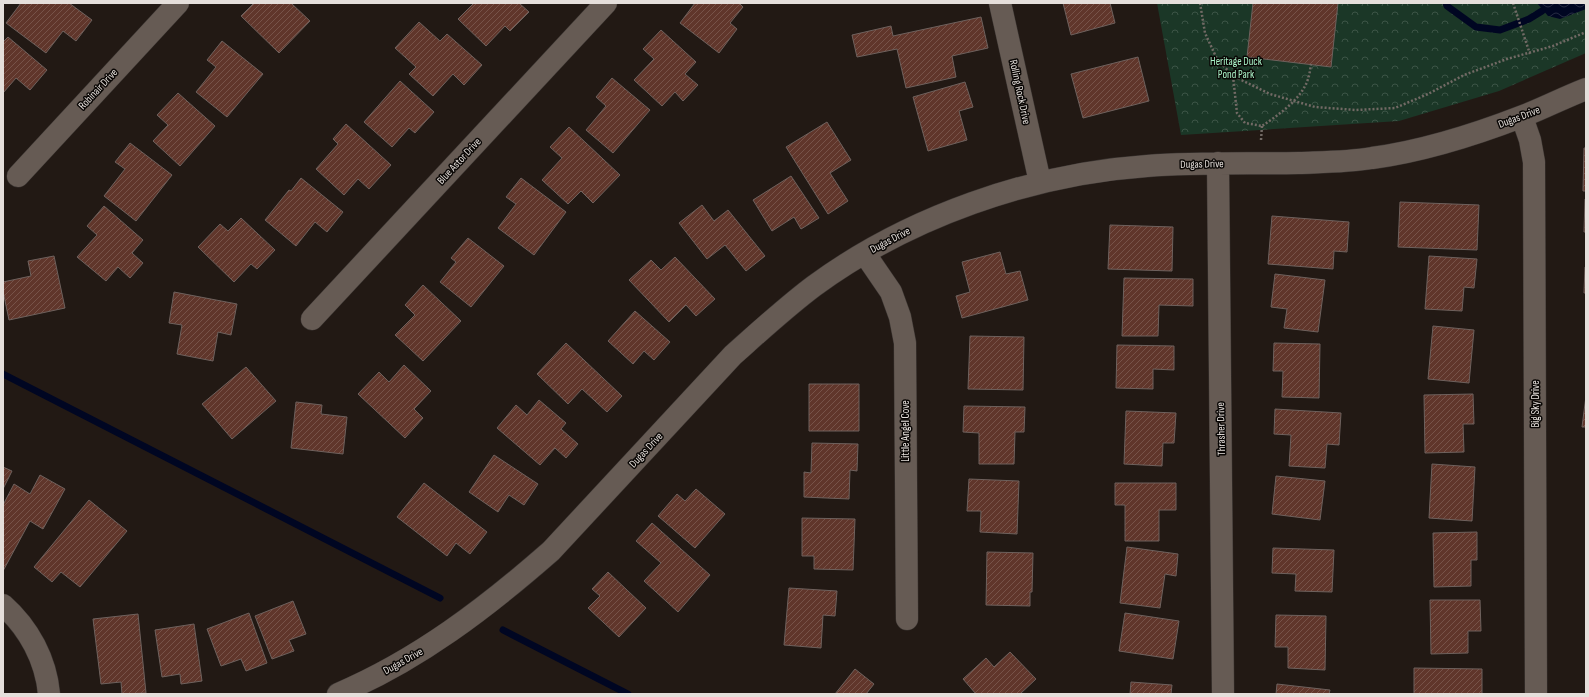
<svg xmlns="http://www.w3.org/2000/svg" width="1589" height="697" font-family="'Sofia Sans Condensed',sans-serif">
  <defs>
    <pattern id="forest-crowns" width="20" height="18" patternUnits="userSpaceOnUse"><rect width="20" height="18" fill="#1b3727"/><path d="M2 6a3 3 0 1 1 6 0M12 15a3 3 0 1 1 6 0" fill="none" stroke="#3c5446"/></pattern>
    <pattern id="water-waves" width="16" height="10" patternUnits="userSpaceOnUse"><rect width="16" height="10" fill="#000622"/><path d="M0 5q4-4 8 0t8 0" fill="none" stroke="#252a42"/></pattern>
    <pattern id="building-hatch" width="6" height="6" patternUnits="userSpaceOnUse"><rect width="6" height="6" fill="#60362b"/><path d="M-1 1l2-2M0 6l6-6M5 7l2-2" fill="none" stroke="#775349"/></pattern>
  </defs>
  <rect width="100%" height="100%" fill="#221914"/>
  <!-- forest -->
  <path fill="url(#forest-crowns)" d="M1157 3H1586V53L1499 91 1399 121 1181 135Z"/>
  <!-- water -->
  <path fill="url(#water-waves)" d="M1537 3H1586V9L1560 19 1548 16Z"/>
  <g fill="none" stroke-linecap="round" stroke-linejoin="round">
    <!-- stream -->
    <path stroke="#000622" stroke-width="7" d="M1446 3 1447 6 1476 27 1500 30 1529 19 1542 11
      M3 374 440 598
      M503 630 628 694"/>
  </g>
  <!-- building -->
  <path fill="url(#building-hatch)" stroke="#6e615d" d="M21 3H69L92 20 76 41 63 31 46 53 6 23Z
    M254 3H291L310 21 279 53 241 16Z
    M474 3H519L529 12 510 31 505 26 486 46 458 19Z
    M695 3H739L743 7 730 23 737 29 719 53 680 23Z
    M1063 3H1110L1115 23 1071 35Z
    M1253 3H1338L1331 67 1247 57Z
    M981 17 988 48 952 56 956 77 906 88 897 49 857 57 852 35 891 26 893 36Z
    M419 22 440 41 447 34 482 65 464 85 453 74 433 96 409 74 416 67 395 48Z
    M661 30 696 62 685 74 698 85 683 101 675 92 662 106 634 80 654 59 643 49Z
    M8 37 47 70 30 90 16 78 3 93V42Z
    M222 41 263 74 227 117 196 92 216 67 207 60Z
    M1138 57 1149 101 1083 118 1071 74Z
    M612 78 650 110 613 153 586 130 606 106 596 97Z
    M400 81 434 112 415 133 409 128 392 147 364 122Z
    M965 82 973 107 959 111 967 140 928 151 913 97Z
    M178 93 215 126 180 166 153 141 168 125 157 115Z
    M827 122 851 160 830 173 848 201 828 214 786 147Z
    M346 124 391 165 369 189 358 179 344 195 316 169 338 144 333 139Z
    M569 127 620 175 593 203 581 191 568 204 542 180 562 158 550 147Z
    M130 143 172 175 136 221 104 196 125 169 115 162Z
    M1584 148H1586V191H1583Z
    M791 176 819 218 801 229 794 217 772 231 753 200Z
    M301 178 343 212 327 232 315 222 296 246 265 220 289 190 291 191Z
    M521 178 566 212 534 255 498 228 516 204 506 197Z
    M1585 199H1586V232H1584Z
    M1400 202 1479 205 1477 250 1398 247Z
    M702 205 714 221 728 210 765 256 746 271 725 245 707 259 679 223Z
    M104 206 143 240 132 253 143 263 130 278 118 267 106 281 77 257 97 235 87 226Z
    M1272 216 1349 222 1347 252 1334 251 1333 269 1268 264Z
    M241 218 275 250 257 269 251 264 234 282 198 247 220 224 228 231Z
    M1110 225 1173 227 1172 271 1108 269Z
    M468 238 504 266 471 307 440 282 456 262 451 258Z
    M1000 252 1006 274 1020 271 1028 300 962 318 956 296 970 292 962 262Z
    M54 256 65 308 9 320 3 291V282L31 276 28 261Z
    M1429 256 1477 259 1474 288 1464 287 1462 311 1425 309Z
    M675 257 715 299 696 316 686 305 669 322 629 280 651 260 661 270Z
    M1585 267H1586V293H1584Z
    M1275 274 1325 280 1318 332 1284 328 1287 309 1271 307Z
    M1124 278 1193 279V306L1159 305 1158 336H1122Z
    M423 285 461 321 423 361 395 335 415 315 405 305Z
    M174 292 237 304 231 335 218 332 213 361 177 354 182 325 169 323Z
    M635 311 670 342 654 360 644 351 633 364 608 341Z
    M1433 326 1474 330 1469 383 1428 379Z
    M970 336 1024 337 1023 390 968 389Z
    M566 343 622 396 607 412 582 389 568 404 537 374Z
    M1274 343 1320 344 1319 398 1282 397 1283 371H1273Z
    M1117 345 1174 346V370L1153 369V389L1116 388Z
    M404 365 431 391 414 409 423 418 405 438 358 394 379 372 389 382Z
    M246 367 276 401 232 439 202 404Z
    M809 384H859V431H809Z
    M1473 394 1474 424H1463L1464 452 1425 453 1424 395Z
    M1586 396V427H1582Z
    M539 400 566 423 561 429 578 444 566 458 555 448 540 465 497 428 516 405 527 415Z
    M296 402 322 405 321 414 347 417 343 454 291 448Z
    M964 406 1025 407 1024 432H1015L1014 464H979V433L963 432Z
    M1275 409 1341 413 1339 445 1327 444 1325 468 1289 466 1291 435 1274 434Z
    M1126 411 1176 413 1174 443H1163L1162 466 1124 464Z
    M812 443 858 444 857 471 850 470 849 499 804 497V472L811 473Z
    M494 455 538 484 524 505 509 495 498 512 469 492Z
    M1432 464 1475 467 1472 521 1429 518Z
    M3 467 12 471 3 489Z
    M40 475 65 489 43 529 30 521 3 571V505L14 484 30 494Z
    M1276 476 1325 481 1320 520 1272 514Z
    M969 479 1019 481 1017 534 980 532 981 511H967Z
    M424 483 487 532 470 554 456 543 447 556 397 517Z
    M1115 483H1176V510H1159V541H1125V505H1115Z
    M696 489 725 514 695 548 658 516 677 494 685 501Z
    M89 500 127 531 80 587 61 572 52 582 34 567Z
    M802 518 855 519 853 570 814 569V556H802Z
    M652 523 710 575 678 612 644 581 661 563 636 541Z
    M1477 532V560H1471V586L1434 587 1433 533Z
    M1127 547 1178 554 1176 576 1165 574 1160 608 1120 603Z
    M1273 548 1334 550 1332 592 1295 591 1296 574 1272 573Z
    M987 552 1033 553 1032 592H1030V606L986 605Z
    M608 572 646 608 619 637 588 608 600 596 592 589Z
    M789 588 837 591 835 616 823 615 821 648 784 645Z
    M1430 600H1480L1481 631H1468V653L1431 654Z
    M293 601 306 634 289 640 294 651 272 659 255 616Z
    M249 613 267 663 246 671 241 659 221 666 207 629Z
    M1125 613 1179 621 1173 659 1119 651Z
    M138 614 146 693 122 694 121 682 101 684 93 619Z
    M1276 615 1326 616 1325 670 1288 668V647H1275Z
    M194 624 202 681 181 684 180 674 162 677 155 630Z
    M1010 652 1036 679 1020 694H976L963 679 986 658 994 667Z
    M1414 668 1482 669V694H1414Z
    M855 669 874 684 866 694H835Z
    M1131 682 1172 685 1171 694H1130Z
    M1277 684 1330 690 1329 694H1276Z"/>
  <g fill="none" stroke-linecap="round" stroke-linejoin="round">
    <defs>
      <path id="minor" d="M1000 3 1040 182
        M1522 117 1530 140 1534 162 1536 694
        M1218 163 1223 694
        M18 176 178 3
        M865 254 891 292 900 317 905 343 907 619
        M312 319 606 3
        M3 605C29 628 46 660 49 694
        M338 694C418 660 486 608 551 551L733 355C760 331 786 307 814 286 908 217 1031 174 1147 166 1198 162 1249 164 1299 163 1324 162 1348 162 1372 158 1424 151 1474 135 1523 116 1544 108 1565 97 1586 89"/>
    </defs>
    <!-- minor casing -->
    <use href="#minor" stroke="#3b3532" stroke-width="23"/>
    <!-- path -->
    <path stroke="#726a65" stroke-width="2.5" stroke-dasharray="2 2" stroke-linecap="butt" d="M1200 3 1205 33 1217 59 1233 76 1270 94 1315 107 1356 110 1395 108 1428 94 1464 75 1507 59 1553 46 1586 32
      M1513 3 1530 54
      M1233 76 1237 113 1245 123 1262 126C1277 116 1297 102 1305 86 1309 79 1310 71 1311 64
      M1261 140 1262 126"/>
    <!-- minor -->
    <use href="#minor" stroke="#665b54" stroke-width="22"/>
  </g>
  <g text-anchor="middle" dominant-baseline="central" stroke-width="3" stroke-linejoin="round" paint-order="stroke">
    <!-- park labels -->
    <g font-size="11" fill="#abf4c9" stroke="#090604">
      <text x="1236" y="61">Heritage Duck<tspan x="1236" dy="13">Pond Park</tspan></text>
    </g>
    <!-- street labels -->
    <g font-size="11" fill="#e5dfdb" stroke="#090604">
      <text transform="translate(98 89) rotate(-47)">Robinair Drive</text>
      <text transform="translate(1020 92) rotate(78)">Rolling Rock Drive</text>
      <text transform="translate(1519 117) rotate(-21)">Dugas Drive</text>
      <text transform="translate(459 161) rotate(-47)">Blue Astor Drive</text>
      <text transform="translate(1202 164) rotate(-1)">Dugas Drive</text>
      <text transform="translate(890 240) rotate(-28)">Dugas Drive</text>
      <text transform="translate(1535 404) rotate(-90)">Big Sky Drive</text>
      <text transform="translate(1221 429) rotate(-91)">Thrasher Drive</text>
      <text transform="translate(905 431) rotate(-90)">Little Angel Cove</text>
      <text transform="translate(646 450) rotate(-47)">Dugas Drive</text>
      <text transform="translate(403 661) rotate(-29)">Dugas Drive</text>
    </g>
  </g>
  <!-- border -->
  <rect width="1589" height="697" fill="none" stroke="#e5dfdb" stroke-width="8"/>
</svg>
